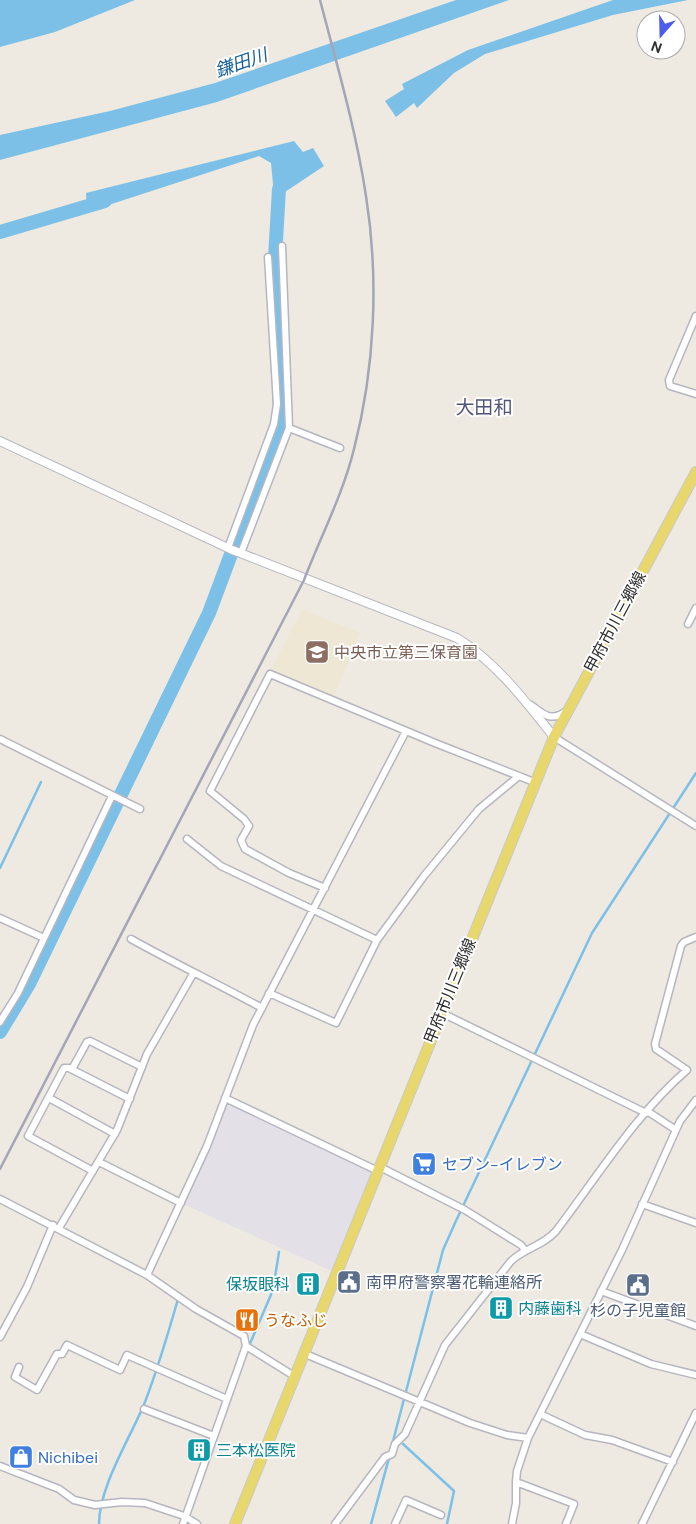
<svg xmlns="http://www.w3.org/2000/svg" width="696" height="1524" font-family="'DM Sans','Noto Sans JP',sans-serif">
  <rect width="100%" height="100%" fill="#eeeae1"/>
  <!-- industrial -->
  <path fill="#e3e1e7" d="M225 1098 378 1171 336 1273 181 1203Z"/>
  <!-- education -->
  <path fill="#eee7d3" d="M302 609 360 633 334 696 271 670Z"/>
  <!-- water -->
  <path fill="#7dc0e7" d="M0 0H135L55 32 0 47Z
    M456 0H509L217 102 0 160V135L110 111 215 83Z
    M613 0H688L613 15 485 54 454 73 417 108 414 103 396 117 385 101 404 89 402 84 468 50Z
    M294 141 303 152 313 148 324 166 282 194 274 195 271 163 259 156 87 212 86 193Z"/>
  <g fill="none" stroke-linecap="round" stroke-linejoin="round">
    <!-- stream -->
    <path stroke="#7dc0e7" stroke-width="2.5" d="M0 868 41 782
      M249 1346 273 1290 279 1252
      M403 1444 454 1491 447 1524
      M392 1445 443 1250 455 1223 592 933 696 773
      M99 1524C99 1486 131 1437 145 1402 158 1368 168 1334 178 1299
      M371 1524 389 1458"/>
    <!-- river -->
    <path stroke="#7dc0e7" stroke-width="14" d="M0 232 105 201
      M0 1032 29 984 209 613 278 429 280 414 275 258 279 189 285 178"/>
    <defs>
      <path id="minor" d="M696 316 669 380 670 386 696 394
        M289 428 340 448
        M228 548 274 424 277 404 268 257
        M241 553 289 428 282 246
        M688 624 696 608
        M531 705C543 714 551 722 565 712
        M554 737 696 826
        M0 739 140 809
        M187 839 221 866 377 940
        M325 888 289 873 245 849 241 840 249 826 244 819 210 791 270 674 435 743 534 782
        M0 918 44 938
        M131 939C174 963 218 984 262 1008
        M269 993 336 1023 377 940 424 876 479 809 519 776
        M442 1013 646 1113
        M0 1022 18 993 112 796
        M72 1069 87 1042 90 1041 142 1067
        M49 1098 115 1134
        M225 1098 378 1171
        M647 1111 676 1130
        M99 1162 181 1203
        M380 1167 465 1210 521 1245 525 1250
        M93 1171 28 1136 64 1068H69L130 1099
        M0 1199 147 1275 196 1309 244 1336 246 1346 183 1524
        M642 1204 696 1223
        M59 1228 117 1130 147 1054 193 974
        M147 1275 207 1146 253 1025 406 731
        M601 1291 696 1326
        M580 1334 651 1364 696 1375
        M0 1337 27 1287 53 1225
        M246 1346 294 1376
        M303 1353 470 1423 507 1435 528 1438
        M19 1367 15 1377 37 1390 57 1354H62L67 1345 120 1370 127 1355 227 1399
        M144 1409 214 1436
        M540 1414 585 1435 612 1440 673 1462
        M0 1466 59 1489 74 1500 95 1505 122 1502 145 1503 184 1516 197 1524
        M335 1524 385 1457 392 1454 395 1444 405 1434 445 1345 511 1261C525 1248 543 1246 556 1231 597 1177 636 1114 687 1070L656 1049 655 1044 681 946 684 942 696 937
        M395 1524 406 1500 441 1515
        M512 1524 516 1503V1482
        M566 1524 574 1504 516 1482 517 1471 528 1438 622 1250 680 1121 696 1100
        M642 1524 696 1413"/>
      <path id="tertiary" d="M0 441 230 549 457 638C496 662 526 702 554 737"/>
      <path id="primary" d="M235 1524 554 737 696 472"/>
    </defs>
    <!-- minor casing -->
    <use href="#minor" stroke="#b5b6c0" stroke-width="9"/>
    <!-- tertiary casing -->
    <use href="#tertiary" stroke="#b5b6c0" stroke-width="10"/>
    <!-- primary casing -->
    <use href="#primary" stroke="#c9c9c9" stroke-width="12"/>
    <!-- minor -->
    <use href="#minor" stroke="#fff" stroke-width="6"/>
    <!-- tertiary -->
    <use href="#tertiary" stroke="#fff" stroke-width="8"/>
    <!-- primary -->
    <use href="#primary" stroke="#e8d76c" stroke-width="10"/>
    <!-- rail -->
    <path stroke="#a4a5b6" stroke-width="2.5" d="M0 1169 304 580C321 536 343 494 354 449 375 368 379 278 366 196 356 130 337 65 320 0"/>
  </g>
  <!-- icons -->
  <defs>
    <symbol id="school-square" viewBox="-11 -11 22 22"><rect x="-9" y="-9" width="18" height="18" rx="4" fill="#8d6e63" stroke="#fff"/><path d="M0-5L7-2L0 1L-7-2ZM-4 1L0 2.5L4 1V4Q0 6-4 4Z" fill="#fff"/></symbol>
    <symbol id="supermarket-square" viewBox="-11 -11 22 22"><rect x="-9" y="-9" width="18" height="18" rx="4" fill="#3f7fe0" stroke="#fff"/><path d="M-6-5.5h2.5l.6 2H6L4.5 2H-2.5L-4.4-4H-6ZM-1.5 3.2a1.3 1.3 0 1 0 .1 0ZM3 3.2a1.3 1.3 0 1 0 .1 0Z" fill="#fff"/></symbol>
    <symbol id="civic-square" viewBox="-11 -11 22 22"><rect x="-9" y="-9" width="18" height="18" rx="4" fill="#5c6f8a" stroke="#fff"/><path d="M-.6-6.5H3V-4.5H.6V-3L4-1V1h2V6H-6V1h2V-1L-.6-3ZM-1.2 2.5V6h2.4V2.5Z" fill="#fff"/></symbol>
    <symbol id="building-square" viewBox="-11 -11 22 22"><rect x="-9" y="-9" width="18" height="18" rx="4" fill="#0f9aa8" stroke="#fff"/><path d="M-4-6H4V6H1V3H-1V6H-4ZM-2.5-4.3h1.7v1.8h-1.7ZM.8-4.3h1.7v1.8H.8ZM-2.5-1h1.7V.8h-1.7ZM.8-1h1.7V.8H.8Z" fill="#fff"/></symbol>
    <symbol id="restaurant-square" viewBox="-11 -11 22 22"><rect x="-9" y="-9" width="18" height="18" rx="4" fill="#e8710a" stroke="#fff"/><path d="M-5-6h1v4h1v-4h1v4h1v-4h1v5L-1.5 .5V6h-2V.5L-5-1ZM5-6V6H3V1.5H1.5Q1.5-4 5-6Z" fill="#fff"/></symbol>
    <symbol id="shop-square" viewBox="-11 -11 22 22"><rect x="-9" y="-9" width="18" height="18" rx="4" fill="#3f7fe0" stroke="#fff"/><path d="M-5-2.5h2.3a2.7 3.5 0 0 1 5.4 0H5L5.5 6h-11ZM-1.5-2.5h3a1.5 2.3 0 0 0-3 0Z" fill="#fff"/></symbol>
  </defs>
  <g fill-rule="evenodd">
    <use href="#school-square" x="303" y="638" width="28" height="28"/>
    <use href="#supermarket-square" x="410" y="1150" width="28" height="28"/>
    <use href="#civic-square" x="335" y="1268" width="28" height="28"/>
    <use href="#building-square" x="294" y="1270" width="28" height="28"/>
    <use href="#civic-square" x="624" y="1271" width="28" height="28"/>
    <use href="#building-square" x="487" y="1294" width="28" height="28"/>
    <use href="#restaurant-square" x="233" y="1306" width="28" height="28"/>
    <use href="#building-square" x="185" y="1436" width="28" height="28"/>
    <use href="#shop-square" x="7" y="1443" width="28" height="28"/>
  </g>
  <g text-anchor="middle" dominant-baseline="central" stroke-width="4" stroke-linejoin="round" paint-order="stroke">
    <!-- street labels -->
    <g font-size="16" fill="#2e2e2e" stroke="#fff">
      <text transform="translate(615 622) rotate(-62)">甲府市川三郷線</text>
      <text transform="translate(450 991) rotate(-68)">甲府市川三郷線</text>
    </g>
    <!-- education labels -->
    <g font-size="16" fill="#785e54" stroke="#fff" text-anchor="start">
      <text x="334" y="652">中央市立第三保育園</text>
    </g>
    <!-- shop labels -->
    <g font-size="16" fill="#366cbe" stroke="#fff" text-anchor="start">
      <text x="442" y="1164">セブン-イレブン</text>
      <text x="38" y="1457">Nichibei</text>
    </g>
    <!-- service labels -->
    <g font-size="16" fill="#4e5e75" stroke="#fff" text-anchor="start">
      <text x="366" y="1282">南甲府警察署花輪連絡所</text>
      <text x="638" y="1310" text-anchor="middle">杉の子児童館</text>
    </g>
    <!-- culture labels -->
    <g font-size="16" fill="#0d838f" stroke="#fff" text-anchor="start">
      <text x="290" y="1284" text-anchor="end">保坂眼科</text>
      <text x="518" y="1308">内藤歯科</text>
      <text x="216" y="1450">三本松医院</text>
    </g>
    <!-- food labels -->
    <g font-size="16" fill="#c56008" stroke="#fff" text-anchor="start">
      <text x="264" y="1320">うなふじ</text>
    </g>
    <!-- water labels -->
    <g font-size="18" font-style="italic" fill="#175f98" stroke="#fff">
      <text transform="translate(241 63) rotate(-19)">鎌田川</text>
    </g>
    <!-- quarter labels -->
    <g font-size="19" fill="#50547c" stroke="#fff">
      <text x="484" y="407">大田和</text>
    </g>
  </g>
  <!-- north arrow -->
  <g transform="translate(661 35) rotate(200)"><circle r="24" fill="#ffffff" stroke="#ababab"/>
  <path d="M0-4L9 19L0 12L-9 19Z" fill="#4e5cee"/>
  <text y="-8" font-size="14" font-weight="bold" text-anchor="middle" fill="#2e2e2e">N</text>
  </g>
</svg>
